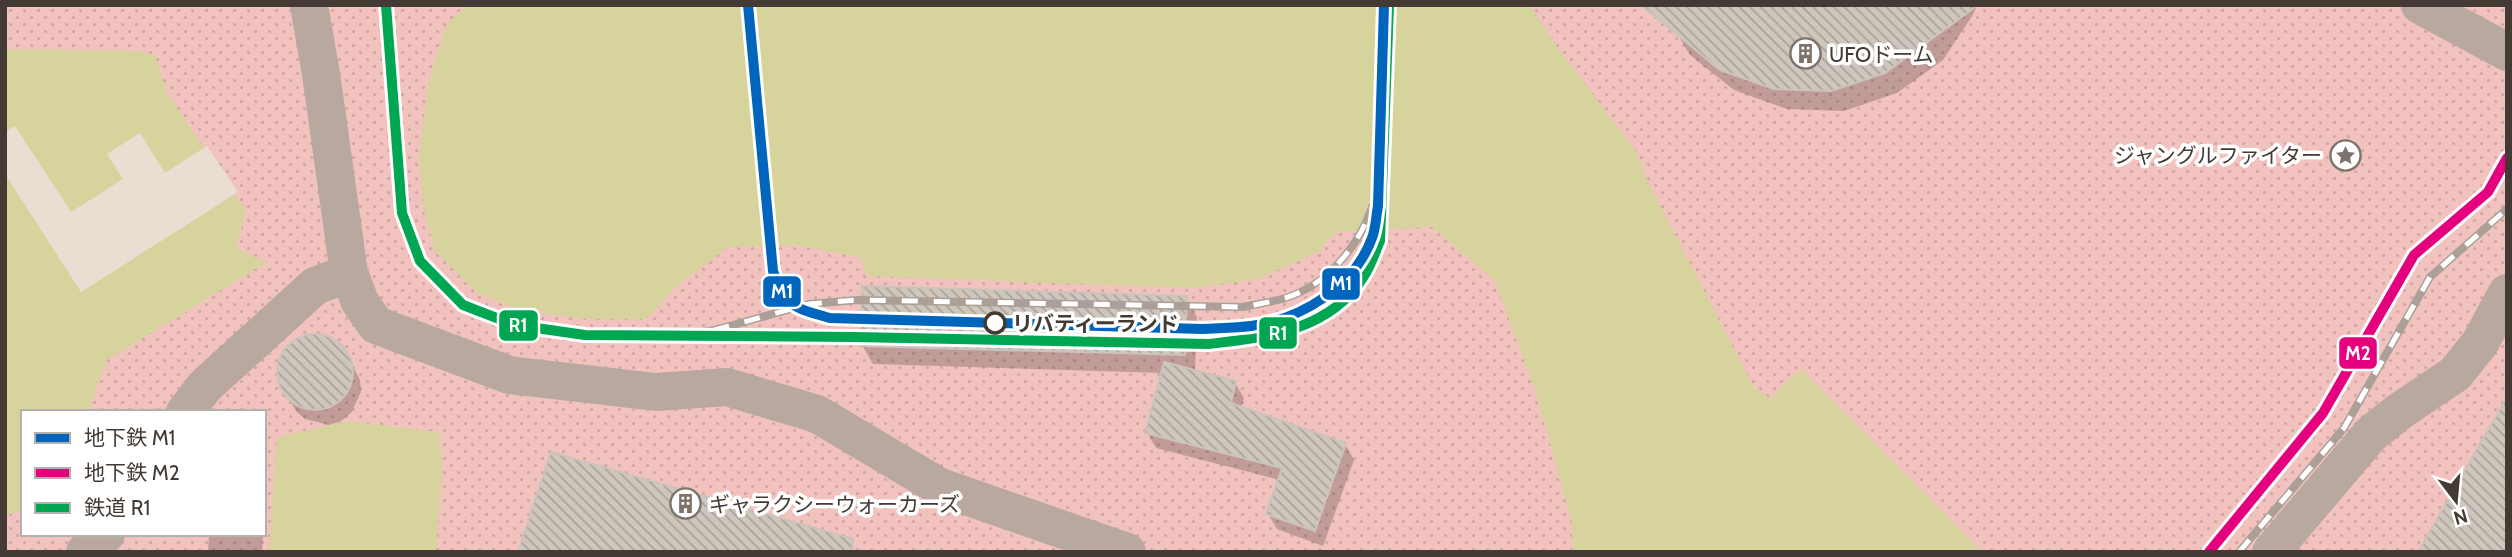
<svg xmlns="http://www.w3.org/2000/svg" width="2512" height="557" font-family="Cabin,'Noto Sans JP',sans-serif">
  <defs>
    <pattern id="park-dots" width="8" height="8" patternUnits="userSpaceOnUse" patternTransform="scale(1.75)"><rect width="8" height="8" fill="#f2c2be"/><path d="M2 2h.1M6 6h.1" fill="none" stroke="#d1a7a4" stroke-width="1.8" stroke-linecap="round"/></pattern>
    <pattern id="building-back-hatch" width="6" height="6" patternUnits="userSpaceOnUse" patternTransform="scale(1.75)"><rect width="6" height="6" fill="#cfc7bd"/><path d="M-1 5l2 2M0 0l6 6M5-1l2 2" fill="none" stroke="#aaa39a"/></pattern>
  </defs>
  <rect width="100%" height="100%" fill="#eaded3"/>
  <!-- park -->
  <path fill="url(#park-dots)" fill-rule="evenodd" d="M5 5H2507V552H5ZM23 412H264V534H23Z"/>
  <!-- water -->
  <path fill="#d6d49c" d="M468 5H1530L1555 44 1637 153 1646 178 1754 388 1770 398 1801 369 1982 552 1572 551V523L1538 399 1495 281 1432 227 1336 232 1319 251 1258 279 1192 288 868 276 859 257 796 245 728 247 679 284 646 319H586L519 310 476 292 435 251 424 211 419 160 428 83 447 24Z
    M5 49 138 51 155 55 167 93 246 211 236 248 267 262 107 360 88 412H23V510L5 516Z
    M349 421 439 432 442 466 436 552H269L277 437Z"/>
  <!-- pier -->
  <path fill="#eaded3" d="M15 126 71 212 123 179 107 154 140 133 165 173 207 146 238 192 81 292 5 174V132Z"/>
  <!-- shadow -->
  <path fill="#0003" d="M1660 5H1977L1974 13 1943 60 1897 93 1844 111 1787 109 1734 90 1690 55Z
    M1186 298 1197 317 1195 372 1235 383 1244 398 1241 409 1345 444 1354 460 1323 546 1277 529 1268 514 1280 480 1156 448 1147 432 1163 373 873 364 862 345Z
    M317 335 328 338 346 353 360 380 361 392 351 413 341 421 329 425 305 419 296 411 280 383 278 371 280 359 286 349 294 342Z
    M209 534H263L262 552H208Z"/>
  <!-- building -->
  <path fill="url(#building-back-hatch)" stroke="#ccc4ba" stroke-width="2" d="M1641 5H1978L1885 73 1831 91 1774 89 1720 70Z
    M862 286 1187 296 1185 355 860 346Z
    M277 372a38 38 0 1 1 76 0a38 38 0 1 1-76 0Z
    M1164 362 1236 381 1231 403 1346 443 1315 531 1266 514 1282 468 1145 433Z
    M2507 397V552H2418Z
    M551 452 853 539 852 552H518Z"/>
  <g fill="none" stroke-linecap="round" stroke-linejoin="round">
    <!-- pedestrian -->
    <path stroke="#b9a8a0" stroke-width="38" d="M309 5 321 74 349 273 360 302 376 325 509 375 656 392 727 387 817 414 940 487 1127 552
      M2420 5 2507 52
      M185 412 205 386 315 286 349 273
      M85 552 106 534
      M2271 552 2371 434 2400 411 2455 374 2480 343 2507 293"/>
    <defs>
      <path id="rail" d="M748 5 773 271C786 308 795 308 830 318L1202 329C1218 328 1235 328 1251 326 1302 319 1354 287 1372 238 1376 228 1376 216 1378 206L1384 5
        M682 336 715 330 809 304 857 300 1243 307C1257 304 1272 302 1285 298 1326 286 1359 246 1372 207
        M2209 552 2323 413 2414 255 2488 192 2507 158
        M2239 552 2344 428 2430 277 2507 209"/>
    </defs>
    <!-- rail casing -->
    <use href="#rail" stroke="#ab9f98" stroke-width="8"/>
    <!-- rail -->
    <use href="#rail" stroke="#fff" stroke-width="5" stroke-dasharray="16" stroke-linecap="butt"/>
    <defs>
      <path id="rail-1" d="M386 5 402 213 420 261 463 305 515 325 585 335 854 337 1209 344C1267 337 1330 331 1364 276 1371 266 1375 252 1380 241L1389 5"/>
    </defs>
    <!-- rail-1 casing -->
    <use href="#rail-1" stroke="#fff" stroke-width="16"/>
    <!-- rail-1 -->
    <use href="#rail-1" stroke="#00a651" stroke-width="10"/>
    <defs>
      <path id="metro-1" d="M748 5 773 271C786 308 795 308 830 318L1202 329C1218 328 1235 328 1251 326 1302 319 1354 287 1372 238 1376 228 1376 216 1378 206L1384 5"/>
      <path id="metro-2" d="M2209 552 2323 413 2414 255 2488 192 2507 158"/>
    </defs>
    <!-- metro-1 casing -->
    <use href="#metro-1" stroke="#fff" stroke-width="16"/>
    <!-- metro-2 casing -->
    <use href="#metro-2" stroke="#fff" stroke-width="16"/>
    <!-- metro-1 -->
    <use href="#metro-1" stroke="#0065bd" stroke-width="10"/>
    <!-- metro-2 -->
    <use href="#metro-2" stroke="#e5007d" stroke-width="10"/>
  </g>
  <!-- icons -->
  <defs>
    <symbol id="building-ring" viewBox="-11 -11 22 22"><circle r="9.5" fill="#fff" stroke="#7d736b" stroke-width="1.5"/><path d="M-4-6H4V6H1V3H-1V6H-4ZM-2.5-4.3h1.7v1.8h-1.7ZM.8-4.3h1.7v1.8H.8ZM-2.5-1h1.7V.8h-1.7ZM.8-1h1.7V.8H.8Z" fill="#7d736b"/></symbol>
    <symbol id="sight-ring" viewBox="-11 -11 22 22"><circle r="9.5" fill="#fff" stroke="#7d736b" stroke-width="1.5"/><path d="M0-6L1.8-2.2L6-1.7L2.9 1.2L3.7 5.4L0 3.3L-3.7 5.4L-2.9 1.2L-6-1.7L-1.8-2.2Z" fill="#7d736b"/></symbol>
  </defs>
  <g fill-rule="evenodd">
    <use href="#building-ring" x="1788" y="36" width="35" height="35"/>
    <use href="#sight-ring" x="2328" y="138" width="35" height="35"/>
    <use href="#building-ring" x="668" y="486" width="35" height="35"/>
  </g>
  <!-- markers -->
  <circle fill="#fff" stroke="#433a33" stroke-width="3.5" cx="995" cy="323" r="10"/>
  <g text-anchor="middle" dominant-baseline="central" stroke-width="7" stroke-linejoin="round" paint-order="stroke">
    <!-- poi labels -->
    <g font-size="21" fill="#433a33" stroke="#fff" text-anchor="start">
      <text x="1829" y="54">UFOドーム</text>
      <text x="2322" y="155" text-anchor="end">ジャングルファイター</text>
      <text x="709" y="504">ギャラクシーウォーカーズ</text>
    </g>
    <!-- stop labels -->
    <g font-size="21" font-weight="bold" fill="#433a33" stroke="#fff" text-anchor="start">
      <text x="1012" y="323">リバティーランド</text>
    </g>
  </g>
  <g stroke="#fff" stroke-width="2.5">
    <rect x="1321" y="267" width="40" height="34" rx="7" fill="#0065bd"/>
    <rect x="762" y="275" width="40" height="33" rx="7" fill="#0065bd"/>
    <rect x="498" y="309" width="41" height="33" rx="7" fill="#00a651"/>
    <rect x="1258" y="316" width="40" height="34" rx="7" fill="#00a651"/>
    <rect x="2338" y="336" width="40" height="34" rx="7" fill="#e5007d"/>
  </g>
  <g font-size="19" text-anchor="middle" font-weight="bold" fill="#fff">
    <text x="1341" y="290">M1</text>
    <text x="782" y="298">M1</text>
    <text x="518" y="332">R1</text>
    <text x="1278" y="340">R1</text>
    <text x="2358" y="360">M2</text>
  </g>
  <!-- border -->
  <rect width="2512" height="557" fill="none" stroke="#433a33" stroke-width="14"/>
  <!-- legend -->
  <rect x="21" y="410" width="245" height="126" fill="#ffffff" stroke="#b4b0ad" stroke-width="2"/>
  <rect x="35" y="433" width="35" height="10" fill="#0065bd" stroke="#b4b0ad" stroke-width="2"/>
  <text x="84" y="445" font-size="21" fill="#433a33">地下鉄 M1</text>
  <rect x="35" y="468" width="35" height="10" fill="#e5007d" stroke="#b4b0ad" stroke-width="2"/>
  <text x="84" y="480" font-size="21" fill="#433a33">地下鉄 M2</text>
  <rect x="35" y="503" width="35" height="10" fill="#00a651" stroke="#b4b0ad" stroke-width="2"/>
  <text x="84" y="515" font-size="21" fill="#433a33">鉄道 R1</text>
  <!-- north arrow -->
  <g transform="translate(2456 501) rotate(164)" stroke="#ffffff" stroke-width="5" paint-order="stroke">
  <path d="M0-5L12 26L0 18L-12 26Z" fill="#433a33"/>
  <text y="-10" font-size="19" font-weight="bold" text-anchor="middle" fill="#433a33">N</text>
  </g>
</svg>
